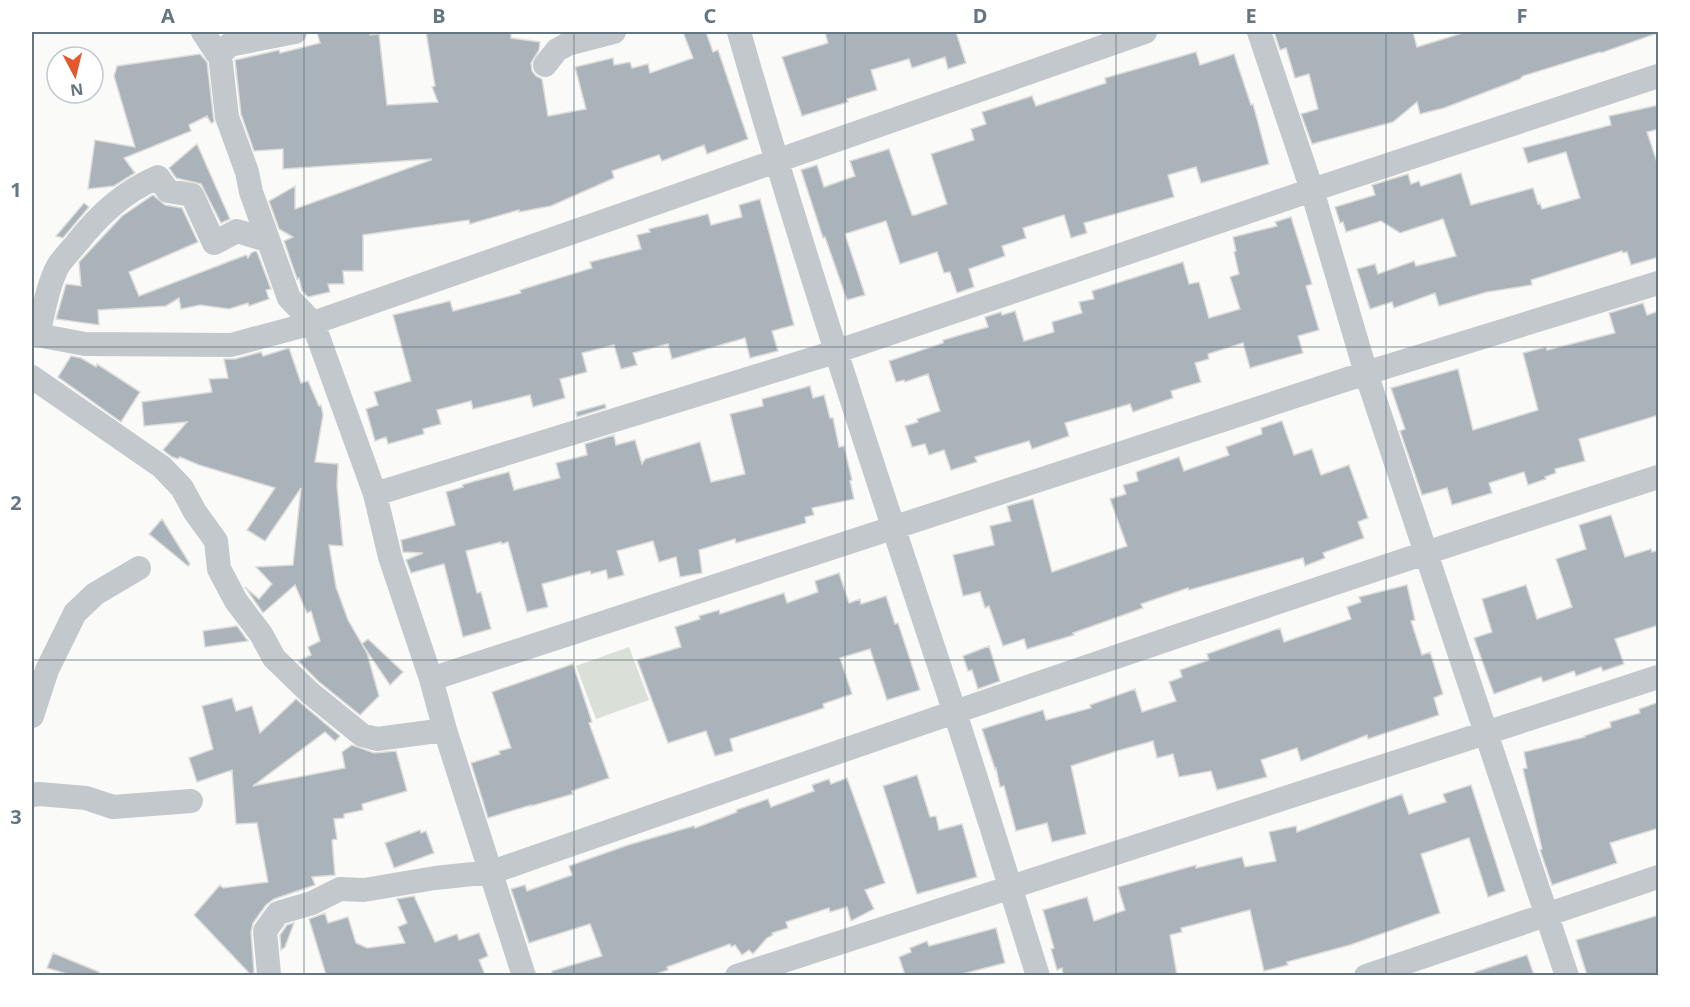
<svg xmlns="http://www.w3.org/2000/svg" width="1690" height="1007" font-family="'Noto Sans',sans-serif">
  <rect width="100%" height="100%" fill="#fafaf8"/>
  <!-- green -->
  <path fill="#dadfd7" d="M629 647 649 700 596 719 576 666Z"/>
  <!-- building -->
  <path fill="#aab3b9" stroke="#dcdcda" stroke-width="1.5" d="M317 32H370V35L379 34 387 105 438 102 432 87 435 86 426 32H511V38L540 42 539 50 531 63 532 71 536 76 542 79 548 116 586 109 575 67 613 58 614 65 630 62 632 68 648 64 650 73 693 58 683 32H706L713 52 718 50 748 139 707 154 704 145 662 161 659 155 612 171 614 178 551 206 519 212V210L470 224 469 220 363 235V271H343L344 284H328L330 292 308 297 302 291 299 278 297 279 284 241 293 237 279 229 269 201 295 186V209L431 160V159L283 169V149L254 151 241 114 235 60 279 50 280 53 320 43Z
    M825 32H956L966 63 948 69 945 57 912 68 909 59 871 70 877 90 847 99 848 102 802 116 782 57 828 43Z
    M1274 32H1413L1417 47 1466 32H1655V34L1601 53 1600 52 1523 76 1520 79 1444 108 1420 114 1417 102 1393 122 1312 144 1301 114 1318 109 1309 74 1295 78 1286 48 1280 50Z
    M1196 52 1200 65 1234 54 1251 105 1253 104 1269 164 1201 183 1196 167 1168 175 1174 197 1084 223 1087 233 1071 238 1064 215 1023 228 1026 238 1002 246 1005 256 969 269 974 287 957 293 950 272 944 273 937 252 900 264 886 221 845 234 865 295 847 300 825 237 823 238 801 170 817 165 824 187 855 176 850 161 889 149 912 215H915L947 204 931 154 974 140 971 129 986 124 982 112 1032 96 1036 106 1106 83 1105 78Z
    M200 54 207 62 214 122 211 123 207 116 189 125 191 131 124 158 135 173 114 186 88 189 95 140 135 147 114 76 117 66Z
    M1659 105V129L1647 132 1659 168V257L1631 265 1627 252 1623 253 1622 251 1531 280 1532 285 1487 292 1439 306 1435 293 1394 308 1392 302 1370 309 1357 269 1375 264 1378 274 1414 261 1416 266 1456 256 1443 219 1400 233 1381 221 1346 232 1343 222 1340 223 1335 207 1375 195 1372 185 1408 174 1411 184 1419 181 1421 186 1461 173 1471 205 1533 188 1538 204 1540 203 1542 209 1580 198 1566 152 1528 163 1523 148 1611 125 1609 116Z
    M197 144 230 219 221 223 201 184 176 178 169 168Z
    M153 195 165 205 182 208 198 242 129 272 139 296 246 255 248 258 251 253 255 251 257 252 271 289 266 290 269 299 249 306 248 303 229 309 200 305 181 309 179 298 166 306 98 310 99 325 56 319 66 284 81 286 79 262 122 216Z
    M760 199 794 325 772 331 778 351 750 358 745 338 672 359 668 344 633 353 637 365 621 369 614 345 582 353 587 372 560 379 565 398 533 407 530 395 473 409 471 401 437 410 441 424 423 429 424 434 388 444 386 437 375 441 366 409 378 405 374 392 411 381 393 315 450 301 453 311 521 293 520 290 592 268 590 262 641 249 637 235 650 232 649 229 708 214 711 225 742 217 739 205Z
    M84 203 89 207 63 238 56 236Z
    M1291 217 1312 284 1306 286 1319 330 1298 336 1303 353 1250 368 1243 343 1208 354 1209 359 1195 363 1201 382 1171 391 1173 398 1133 412 1130 404 1065 423 1069 436 1032 449 1029 441 975 457 977 462 951 470 944 450 929 455 925 444 912 447 905 426 918 422 917 419 940 411 928 374 905 382 904 380 896 382 889 361 943 343V340L988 327 985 317 1001 312 1002 315 1015 311 1024 341 1054 332 1052 322 1082 313 1079 302 1094 299 1092 291 1183 262 1189 284 1199 282 1209 318 1240 309 1230 277 1239 274 1234 252 1236 251 1233 237 1277 226 1275 222Z
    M1643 303 1647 315 1659 311V415L1579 439 1585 461 1555 469 1556 473 1545 477 1546 479 1528 485 1524 472 1489 483 1492 493 1452 505 1447 488 1422 495 1400 431 1405 429 1391 388 1458 369 1473 430 1538 410 1523 353 1546 347 1547 350 1615 333 1609 313Z
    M289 348 301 383 308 381 319 406 321 405 323 415 315 462 338 464 337 486 343 546 329 545 336 587 348 620 367 653 379 696 360 715 318 681 298 661 311 655 308 647 320 641 311 611 307 613 295 585 263 613 245 587 259 599 272 584 256 567 293 565 301 488 265 541 247 530 275 488 199 465 180 457 178 459 172 457 163 450 187 422 144 426 142 402 212 392 209 379 228 378 224 359H235L261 352 263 356Z
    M71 356 81 358 96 367 97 364 140 392 121 422 58 377Z
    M810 386 813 398 824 395 830 418H833L839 447 844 446 852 480 850 481 854 499 812 508 814 515 805 517 806 523 736 543 735 539 699 550 702 573 680 577 676 557 659 562 653 541 617 551 624 575 608 579 606 570 591 574 590 571 542 584 548 607 527 612 508 542 502 544 501 542 466 551 477 593 481 592 491 629 463 637 444 564 411 573 406 560 423 553 403 552 401 540 455 525 446 492 463 487 462 485 475 481 509 472 514 490 560 478 556 463 587 455 585 444 614 435 616 445 635 440 642 464 645 459 700 442 711 482 745 474 730 414 763 406 762 399Z
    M605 404 606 408 577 417 576 412Z
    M1282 421 1294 455 1312 449 1321 475 1349 465 1368 518 1358 522 1364 538 1323 553 1325 558 1305 566 1303 558 1189 590 1188 588 1141 604 1143 608 1073 633 1074 635 1027 649 1024 639 1003 646 989 606 985 608 980 592 963 596 953 555 994 545 990 526 1011 521 1007 506 1033 499 1052 572 1127 546 1110 499 1126 494 1123 485 1138 481 1136 472 1179 457 1184 471 1229 455 1226 447 1262 434 1261 428Z
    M1611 515 1625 557 1651 549 1652 552 1659 550V625L1615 639 1624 664 1603 671 1601 667 1576 676 1574 671 1543 682 1541 677 1494 694 1474 638 1492 632 1482 599 1526 585 1537 619 1572 607 1556 559 1586 549 1579 525Z
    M162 519 190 564 188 566 149 534Z
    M839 573 849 603 860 599 861 604 886 596 895 624 898 623 920 690 887 700 870 649 840 658 852 694 823 704 824 708 730 739 733 751 715 756 706 731 668 743 637 660 681 647 675 627 700 619 699 616 719 610 720 614 784 593 787 603 818 592 815 581Z
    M1407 585 1415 620 1411 621 1422 655 1430 652 1443 694 1434 698 1439 715 1368 739 1367 735 1301 761 1297 748 1261 760 1267 777 1217 790 1211 771 1179 777 1173 754 1157 758 1153 741 1117 751 1071 766 1086 834 1052 842 1047 823 1016 831 1004 786 1000 787 996 768 995 769 982 729 1043 710 1046 720 1091 708 1090 705 1135 689 1142 712 1176 701 1169 682 1182 677 1180 670 1209 660 1207 654 1280 628 1284 642 1351 619 1347 607 1361 602 1359 597Z
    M237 626 248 641 205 647 203 631Z
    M368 639 403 672 390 685 362 644Z
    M989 646 1000 681 978 689 972 670 968 671 963 656Z
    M573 664 592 722 589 723 609 778 572 791 573 794 531 806V805L488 818 471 763 500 754 499 751 511 748 492 692Z
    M232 698 236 711 252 706 260 733 296 699 340 736 335 741 325 732 253 786 345 768 342 752 352 745 374 753 396 751 407 791 362 804 363 810 344 814V818L334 819 337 839 332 840 335 875 312 877 315 885 274 899 266 905 253 923 251 932 254 972 251 975 194 915 220 885 223 888 268 882 257 823 236 824 232 770 197 782 189 758 213 749 202 706Z
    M1659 702V828L1610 843 1617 863 1552 885 1540 850 1542 849 1523 769 1527 768 1524 752 1585 737 1584 736 1611 727 1610 722 1640 713 1639 709Z
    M917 775 930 817 936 816 939 830 962 824 977 877 917 894 883 786Z
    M847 778 885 883 865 890 874 909 851 921 847 907 830 912 829 908 786 922 788 928 772 933 773 935 767 938 753 954 749 950 742 955 735 945 731 947 730 944 667 967 668 970 653 975H552V971L602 956 590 924 529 943 511 889 525 885 527 891 572 875 569 866 628 845 694 826 695 828 737 812 736 810 768 799 771 807 814 791 812 785 829 779 831 784Z
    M1471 785 1505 891 1488 897 1469 838 1421 854 1440 913 1350 945 1287 962 1288 965 1264 971 1250 910 1181 928 1182 932 1170 935 1177 975H1063L1062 968 1057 970 1051 949 1054 948 1043 910 1087 897 1094 921 1125 910 1118 887 1196 865V868L1242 857 1245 867 1276 861 1269 832 1296 826 1297 832 1402 794 1409 814 1446 802 1443 794Z
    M420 830 421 833 426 831 434 853 394 868 385 843Z
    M414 896 435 942 457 934 459 940 479 933 488 956 479 960 485 975H326L309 919 325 913 328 923 348 917 356 943 367 948 405 943 398 927 407 923 397 899Z
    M1659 915V975H1587L1576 940Z
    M294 923 285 947 281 950 280 935 287 925Z
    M996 928 1005 963 958 975H905L899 957 911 952 910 948 927 941 929 946Z
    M53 953 99 972 98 975H71L47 968Z
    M1527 955 1534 975H1476L1475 972Z"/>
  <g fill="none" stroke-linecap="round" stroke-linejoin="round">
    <!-- minor -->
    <path stroke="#c3c8cc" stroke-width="24" d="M203 32 216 52 220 55 227 117 247 172 251 192 289 298 313 323 375 494 390 557 431 679 445 730 524 976
      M739 32C804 260 879 485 954 710 983 798 1010 887 1038 976
      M1259 32 1312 190 1366 373 1567 976
      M220 55 229 45 295 32
      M545 65 557 50 568 44 614 32
      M32 334 85 344 231 345 313 323 1145 32
      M38 334C44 312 47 286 58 266 63 258 70 251 76 244 99 215 123 192 158 177L168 191 192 195 214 243 237 231 267 240
      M32 377 162 467 182 488 195 512 216 541 219 569 236 601 261 634 274 658 309 692 362 735 377 739 445 730
      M375 494 835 352 1312 190 1658 76
      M431 679 1366 373 1658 283
      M32 716 47 670 75 613 95 594 139 568
      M32 795 39 794 86 798 113 807 191 801
      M269 974 265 931 278 913 312 903 340 889 364 890 435 878 492 872C880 737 1268 603 1658 477
      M737 976 1658 677
      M1366 976 1658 877"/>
  </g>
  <!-- grid -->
  <path fill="none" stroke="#657683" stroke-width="1.5" stroke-opacity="0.55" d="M304 32V976M574 32V976M845 32V976M1116 32V976M1386 32V976M32 347H1658M32 660H1658"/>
  <!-- border -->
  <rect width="1690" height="1007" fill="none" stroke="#ffffff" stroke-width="66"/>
  <!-- north arrow -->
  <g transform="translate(75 75) rotate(173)"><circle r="28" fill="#ffffff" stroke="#c1c8cd" stroke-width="1.5"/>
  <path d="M0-4.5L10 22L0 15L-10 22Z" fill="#e4572e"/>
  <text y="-9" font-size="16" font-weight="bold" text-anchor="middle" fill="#657683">N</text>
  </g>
  <rect x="33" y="33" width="1624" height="941" fill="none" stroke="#657683" stroke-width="2"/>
  <g font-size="20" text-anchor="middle" font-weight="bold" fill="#657683">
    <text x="168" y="23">A</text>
    <text x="439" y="23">B</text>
    <text x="710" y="23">C</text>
    <text x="980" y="23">D</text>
    <text x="1251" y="23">E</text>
    <text x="1522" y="23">F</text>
    <text x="16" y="197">1</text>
    <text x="16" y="510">2</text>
    <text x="16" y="824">3</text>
  </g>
</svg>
